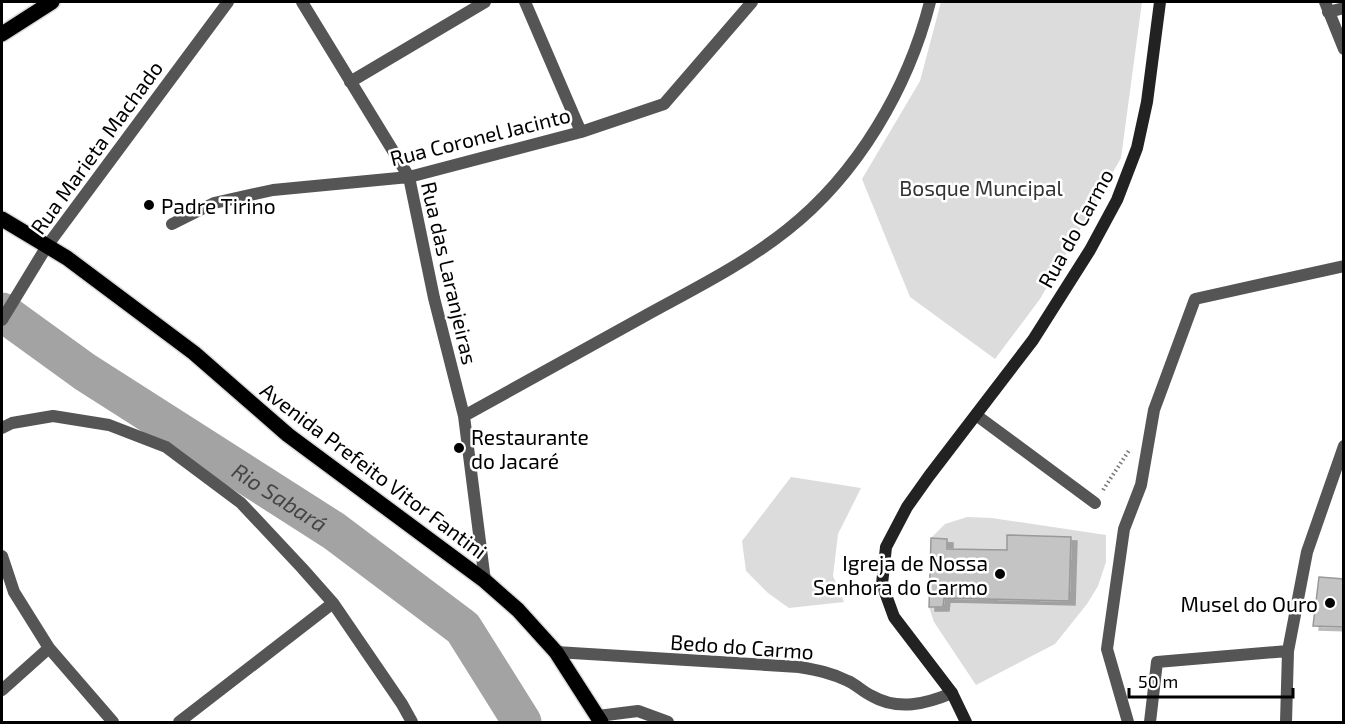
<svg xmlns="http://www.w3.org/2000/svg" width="1345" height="724" font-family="'Exo 2',sans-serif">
  <defs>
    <filter id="shadow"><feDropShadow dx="6" dy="4" stdDeviation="0" flood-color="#0004"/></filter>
  </defs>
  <rect width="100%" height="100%" fill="#fff"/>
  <!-- green -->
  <path fill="#dcdcdc" d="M941 2H1142L1121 158 1040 299 995 359 910 297 862 179 920 81Z
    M791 477 861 488 838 534 833 576 844 602 789 608 768 593 746 571 742 541Z
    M967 517 992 518 1106 535V562L1098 586 1087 604 1055 644 976 685 934 622 929 607 931 538 945 524Z"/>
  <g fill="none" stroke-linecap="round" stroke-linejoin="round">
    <!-- river -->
    <path stroke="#a3a3a3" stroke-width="39" id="s1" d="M2 312 85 372 334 531 463 628 522 722"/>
  </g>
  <!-- building -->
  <path fill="#c4c4c4" stroke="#999" stroke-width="1.5" filter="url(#shadow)" d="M1007 535 1071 537 1069 601 944 598 943 607H929L931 538 947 539V549L1007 550Z
    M1319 577 1344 579V627L1313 626Z"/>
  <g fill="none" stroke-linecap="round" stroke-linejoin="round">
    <defs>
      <path id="primary" d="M2 34 52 2
        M2 219 67 258 194 353 288 435 485 581 518 610 556 652 601 722"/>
    </defs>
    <!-- primary casing -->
    <use href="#primary" stroke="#dbdbdb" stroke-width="18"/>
    <!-- path -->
    <path stroke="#777" stroke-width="4" stroke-dasharray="1.5 3" stroke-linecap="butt" d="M1103 490 1130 449"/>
    <!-- street -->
    <path stroke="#555" stroke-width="12" d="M302 2 409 177 434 298 464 416 485 581
      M525 2 581 132
      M1325 2 1344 49
      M1328 12 1344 8
      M350 82 485 2
      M172 224 214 203 273 190 409 177 581 132 664 104 752 2
      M2 320 47 246 228 2
      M976 415 1095 503
      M464 416C523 383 583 350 643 317 692 290 743 265 787 230 858 174 908 88 930 2
      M2 428 12 423 53 416 109 425 166 447 241 503 302 568 333 603 402 704 412 722
      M2 556 14 592 49 648 113 722
      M556 652 799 667C817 670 832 673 848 681 857 685 863 692 872 696 898 711 926 704 952 693
      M2 690 49 648
      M598 716 638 711 668 722
      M179 722 333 603
      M1128 722 1107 649 1124 529 1141 485 1154 410 1195 299 1344 266
      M1150 722 1157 662 1288 651
      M1286 722 1288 651 1307 552 1344 446"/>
    <!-- secondary -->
    <path stroke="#222" stroke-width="12" d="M966 722 952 693 894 617 882 584 886 547 907 507 929 476 1033 340 1090 250 1117 200 1137 148 1147 102 1160 2"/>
    <!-- primary -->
    <use href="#primary" stroke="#000" stroke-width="15"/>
  </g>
  <!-- markers -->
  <g fill="#000" stroke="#fff" stroke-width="2">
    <circle cx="149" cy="205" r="6"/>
    <circle cx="459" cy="448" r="6"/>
    <circle cx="1000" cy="574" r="6"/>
    <circle cx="1330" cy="603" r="6"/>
  </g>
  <g text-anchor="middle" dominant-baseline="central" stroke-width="5" stroke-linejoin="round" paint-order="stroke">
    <!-- street labels -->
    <g font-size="21" fill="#000" stroke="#fff">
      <text transform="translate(480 136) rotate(-14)">Rua Coronel Jacinto</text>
      <text transform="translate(96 147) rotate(-54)">Rua Marieta Machado</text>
      <text transform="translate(1075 228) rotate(-61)">Rua do Carmo</text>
      <text transform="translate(450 273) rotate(77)">Rua das Laranjeiras</text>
      <text transform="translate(374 470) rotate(37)">Avenida Prefeito Vitor Fantini</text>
      <text transform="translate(742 646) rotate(4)">Bedo do Carmo</text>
    </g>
    <!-- park labels -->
    <g font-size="21" fill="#333" stroke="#fff">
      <text x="981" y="187">Bosque Muncipal</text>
    </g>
    <!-- poi labels -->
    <g font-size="21" fill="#000" stroke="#fff" text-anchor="start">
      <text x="161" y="205">Padre Tirino</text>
      <text x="471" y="436">Restaurante<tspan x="471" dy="24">do Jacaré</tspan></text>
      <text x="988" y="562" text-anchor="end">Igreja de Nossa<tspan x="988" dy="24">Senhora do Carmo</tspan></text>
      <text x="1318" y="603" text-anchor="end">Musel do Ouro</text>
    </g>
    <!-- water labels -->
    <g font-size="22" font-style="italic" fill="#444" stroke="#fff">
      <text stroke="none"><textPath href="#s1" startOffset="334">Rio Sabará</textPath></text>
    </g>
  </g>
  <!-- border -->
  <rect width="1345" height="724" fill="none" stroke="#000000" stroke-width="6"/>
  <!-- scale -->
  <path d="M1129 688v9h164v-9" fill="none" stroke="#000000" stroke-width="3"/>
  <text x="1138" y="688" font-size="18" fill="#000000" stroke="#ffffff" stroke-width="4.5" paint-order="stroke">50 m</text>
</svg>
